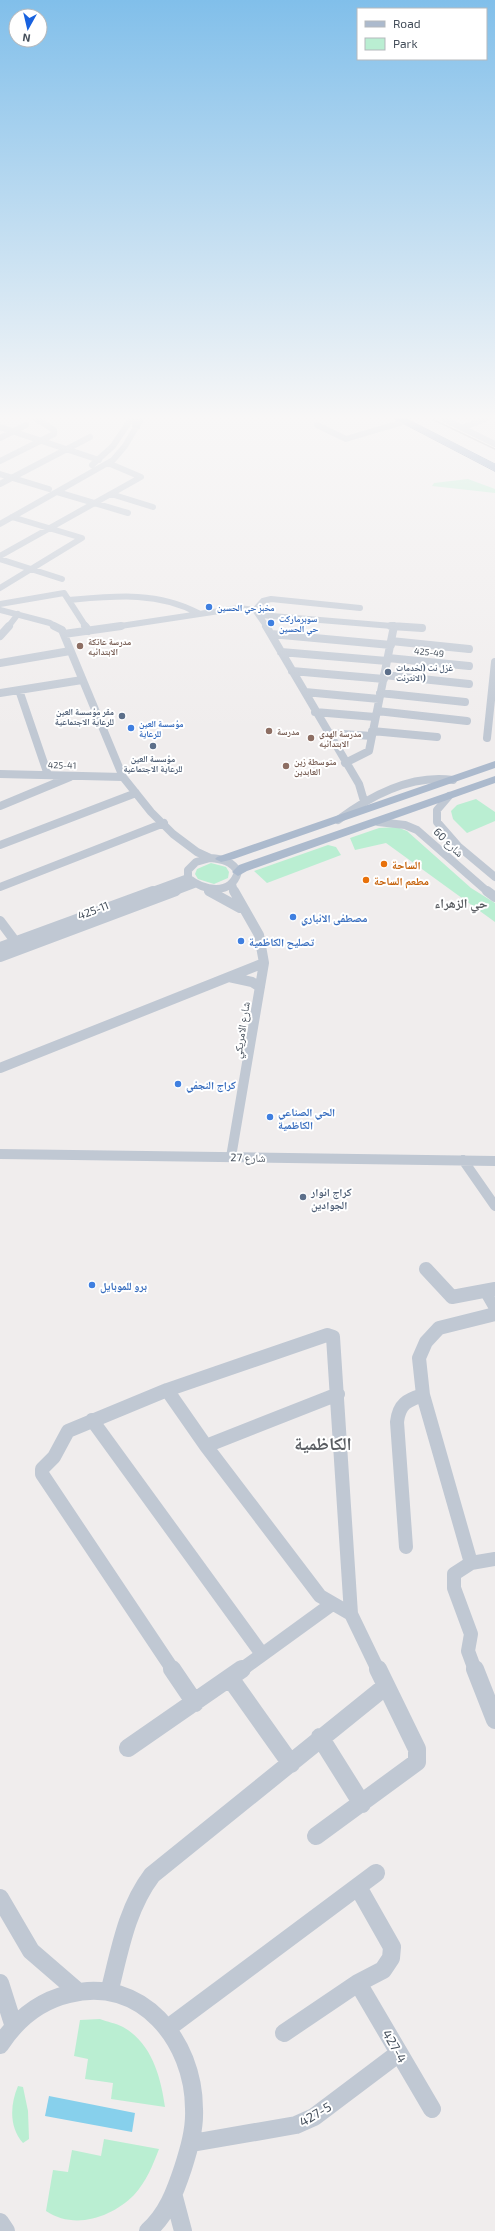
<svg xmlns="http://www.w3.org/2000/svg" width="495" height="2231" font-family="'Exo 2','Noto Naskh Arabic',sans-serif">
  <rect width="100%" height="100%" fill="#f0eded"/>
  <!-- green -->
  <path fill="#baeed2" d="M468 479 495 489V493L432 486 434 483Z
    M476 799 495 812V821L467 833 453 819 451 811 457 805Z
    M397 827 407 831 471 888 495 903V922L386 843 355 850 350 838 379 828Z
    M328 845 336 847 341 855 267 883 254 871Z
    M211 863 226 867 229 872 228 878 214 884 198 879 195 874 197 869Z
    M100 2019C107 2022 116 2023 123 2027 152 2043 161 2078 165 2107L111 2099 113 2083 85 2079 88 2059 74 2056 80 2020Z
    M18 2086 23 2087 28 2111 29 2139 23 2143C9 2127 10 2105 18 2086Z
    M104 2139 159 2149C153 2165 146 2182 134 2195 111 2218 74 2230 46 2211L53 2170 68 2172 72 2150 101 2156Z"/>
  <!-- water -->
  <path fill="#87d0ec" d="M49 2096 135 2113 132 2132 45 2116Z"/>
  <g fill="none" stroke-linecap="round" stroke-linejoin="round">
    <defs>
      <path id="highway" d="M395 419H407L495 464V471Z"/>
    </defs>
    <!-- highway casing -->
    <use href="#highway" stroke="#7087a8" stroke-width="1"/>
    <!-- minor-far4 -->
    <path stroke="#c0c8d3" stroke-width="6" d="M444 419 495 444
      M317 425 346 439 403 422
      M0 427 99 460
      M462 428 485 419
      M0 438 26 425
      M0 461 54 434V430L36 419
      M92 465 113 446 131 419
      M0 474 49 489
      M0 484 90 437
      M57 492 128 513
      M111 494 153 507
      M0 524 113 460 125 446 141 419
      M0 556 141 477 108 463
      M0 559 62 579
      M0 588 82 538 12 517
      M69 600C114 596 157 591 198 613
      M0 604 64 593 86 627
      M0 610 50 623 56 627
      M255 610 263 601 271 599 360 608
      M260 615 404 627
      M8 627 18 614
      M114 627 239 608 255 610 267 627"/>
    <!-- minor-far3 -->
    <path stroke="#c0c8d3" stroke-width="8" d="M54 626 62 630 123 777 151 812 173 834 197 852 210 858
      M85 626 89 631
      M266 626 359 784 364 801
      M391 626 422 628
      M64 634 121 626
      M271 634 391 645
      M0 636 9 626
      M391 641 469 649
      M281 652 387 661
      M388 658 469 666
      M0 663 70 651
      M292 671 384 679
      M384 675 469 684
      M19 690 48 775
      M305 692 379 699
      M0 693 82 680
      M380 693 465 702
      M377 711 467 721
      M315 712 375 717
      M372 731 437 737
      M327 733 372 736
      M487 738 495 662
      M345 763 369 751 394 626
      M0 774 123 777
      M449 796 437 810V822L458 846 495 877
      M0 806 70 777
      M338 820C370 796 412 774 453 780
      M378 822 405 825 417 830 488 892
      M0 845 136 793
      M210 858C222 859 232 861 238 872 231 896 204 891 188 878V870L196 862Z
      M232 884 234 892
      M0 887 164 823
      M208 890 211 892
      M150 892 188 878
      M173 892 194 884"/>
    <!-- minor-far2 -->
    <path stroke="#c0c8d3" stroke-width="10" d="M209 891 240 908
      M487 891 495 897
      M0 921 15 941
      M0 947 153 891
      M0 957 176 891
      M229 977 252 982 260 987
      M0 1068 264 963
      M0 1154 495 1161
      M231 1157 264 963 259 935 234 891
      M463 1160 495 1206"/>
    <!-- minor-far1 -->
    <path stroke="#c0c8d3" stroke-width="14" d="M426 1269 452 1297 495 1289
      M487 1292 495 1306
      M167 1390 206 1446 320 1596 351 1614
      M92 1420 262 1654
      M206 1446 338 1394
      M406 1547 397 1422C399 1404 407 1400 423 1395
      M471 1563 423 1395 419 1358 426 1342 439 1328 495 1314
      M173 1670 42 1474V1469L54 1457 68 1431 167 1390 327 1335 333 1337 351 1614 378 1670
      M241 1670 332 1604
      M475 1670 468 1651 471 1634 454 1588V1574L471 1563 495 1559"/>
    <!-- minor -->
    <path stroke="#c0c8d3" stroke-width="18" d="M172 1669 195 1703
      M475 1669 495 1720
      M230 1678 291 1764
      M320 1737 362 1804
      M128 1748 242 1669
      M316 1836 417 1762V1749L378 1669
      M0 1898 31 1951 75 1989
      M0 1983 14 2027
      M358 1983 432 2109
      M110 1989C120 1949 127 1908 152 1875L386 1686
      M168 2028 376 1873
      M284 2033 358 1983 383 1970 391 1958 392 1947 358 1887
      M0 2045C17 2019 39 2001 69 1994 141 1975 194 2041 194 2109 195 2129 189 2149 183 2168 175 2192 167 2214 148 2231
      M192 2143 296 2125 314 2117 399 2053
      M174 2197 183 2231
      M0 2222 6 2231"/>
    <!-- major -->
    <path fill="#acbacd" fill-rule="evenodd" d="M132 419H140V429L132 427Z
      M495 761V768L234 859 221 862 215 859 217 857Z
      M495 776V783L247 871 238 876 232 872 239 865Z"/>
    <!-- highway -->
    <use href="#highway" fill="#849cbd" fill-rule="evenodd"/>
    <!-- rail -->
    <path stroke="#afb2b8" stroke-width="1.5" d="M432 419 495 449"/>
  </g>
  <!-- sky -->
  <linearGradient id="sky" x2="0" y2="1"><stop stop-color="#81bfea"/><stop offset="0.57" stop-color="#f8f7f7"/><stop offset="1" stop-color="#f8f7f7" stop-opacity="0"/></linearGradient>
  <rect width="495" height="732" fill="url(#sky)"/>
  <!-- markers -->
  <g fill="#3f7fe0" stroke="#fff" stroke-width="1.5">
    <circle cx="209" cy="607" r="4"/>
    <circle cx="271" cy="623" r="4"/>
    <circle cx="131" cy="728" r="4"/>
    <circle cx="293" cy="917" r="4"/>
    <circle cx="241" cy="941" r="4"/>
    <circle cx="178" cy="1084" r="4"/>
    <circle cx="270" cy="1117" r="4"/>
    <circle cx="92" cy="1285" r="4"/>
  </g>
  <g fill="#8d6e63" stroke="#fff" stroke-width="1.5">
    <circle cx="80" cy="646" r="4"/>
    <circle cx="269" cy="731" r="4"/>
    <circle cx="311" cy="738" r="4"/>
    <circle cx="286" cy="766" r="4"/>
  </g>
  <g fill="#5c6f8a" stroke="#fff" stroke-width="1.5">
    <circle cx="388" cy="672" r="4"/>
    <circle cx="122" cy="716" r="4"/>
    <circle cx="153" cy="746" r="4"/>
    <circle cx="303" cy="1197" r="4"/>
  </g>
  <g fill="#e8710a" stroke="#fff" stroke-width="1.5">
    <circle cx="384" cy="864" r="4"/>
    <circle cx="366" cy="880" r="4"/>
  </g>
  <g text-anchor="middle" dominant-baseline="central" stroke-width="4" stroke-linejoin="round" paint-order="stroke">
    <!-- far-shop labels -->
    <g font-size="9" font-weight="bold" fill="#366cbe" stroke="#fff" text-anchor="start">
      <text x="217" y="607">مخبز حي الحسين</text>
      <text x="279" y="618">سوبرماركت<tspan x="279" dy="10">حي الحسين</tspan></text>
      <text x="139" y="723">مؤسسة العين<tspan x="139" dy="10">للرعاية</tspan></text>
    </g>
    <!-- far-education labels -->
    <g font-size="9" font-weight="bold" fill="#785e54" stroke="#fff" text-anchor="start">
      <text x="88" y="641">مدرسة عاتكة<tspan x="88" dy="10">الابتدائيه</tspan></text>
      <text x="277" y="731">مدرسة</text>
      <text x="319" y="733">مدرسة الهدى<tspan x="319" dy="10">الابتدائيه</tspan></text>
      <text x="294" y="761">متوسطة زين<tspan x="294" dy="10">العابدين</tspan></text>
    </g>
    <!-- far-street labels -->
    <g font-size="9" fill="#454f5b" stroke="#fff">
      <text transform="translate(429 652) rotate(6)">425-49</text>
      <text transform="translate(62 765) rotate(1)">425-41</text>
    </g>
    <!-- far-service labels -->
    <g font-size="9" font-weight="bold" fill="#4e5e75" stroke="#fff" text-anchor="start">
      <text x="396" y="667">غزل نت (لخدمات<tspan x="396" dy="10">الانترنت)</tspan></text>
      <text x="114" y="711" text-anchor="end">مقر مؤسسة العين<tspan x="114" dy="10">للرعاية الاجتماعية</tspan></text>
      <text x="153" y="758" text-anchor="middle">مؤسسة العين<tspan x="153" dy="10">للرعاية الاجتماعية</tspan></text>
    </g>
    <!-- street labels -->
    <g font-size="11" fill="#454f5b" stroke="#fff">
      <text transform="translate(449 842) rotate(44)">شارع 60</text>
      <text transform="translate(93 910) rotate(-21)">425-11</text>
      <text transform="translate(241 1030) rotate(-81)">شارع الامريكي</text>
      <text transform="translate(248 1157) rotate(1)">شارع 27</text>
    </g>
    <!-- food labels -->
    <g font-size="11" font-weight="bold" fill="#c56008" stroke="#fff" text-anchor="start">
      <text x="392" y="864">الساحة</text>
      <text x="374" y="880">مطعم الساحة</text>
    </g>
    <!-- shop labels -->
    <g font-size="11" font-weight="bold" fill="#366cbe" stroke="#fff" text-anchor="start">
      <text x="301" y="917">مصطفى الانباري</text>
      <text x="249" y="941">تصليح الكاظمية</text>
      <text x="186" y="1084">كراج النجفي</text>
      <text x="278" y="1111">الحي الصناعي<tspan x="278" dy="13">الكاظمية</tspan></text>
      <text x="100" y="1285">برو للموبايل</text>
    </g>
    <!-- service labels -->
    <g font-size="11" font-weight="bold" fill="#4e5e75" stroke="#fff" text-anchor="start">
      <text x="311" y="1191">كراج انوار<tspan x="311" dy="13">الجوادين</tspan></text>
    </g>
    <!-- quarter labels -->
    <g font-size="13" font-weight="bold" fill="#5a5d62" stroke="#fff">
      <text x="461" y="903">حي الزهراء</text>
    </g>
    <!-- near-street labels -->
    <g font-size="13" fill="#454f5b" stroke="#fff">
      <text transform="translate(395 2046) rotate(60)">427-4</text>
      <text transform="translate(315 2114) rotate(-31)">427-5</text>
    </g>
    <!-- near-district labels -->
    <g font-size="18" font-weight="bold" fill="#5a5d62" stroke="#fff">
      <text x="323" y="1443">الكاظمية</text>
    </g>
  </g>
  <!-- legend -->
  <rect x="357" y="8" width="130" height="52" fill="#ffffff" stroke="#b5b9bd"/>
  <rect x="365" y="21" width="20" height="6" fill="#acbacd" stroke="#b5b9bd"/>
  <text x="393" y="28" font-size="12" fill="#454f5b">Road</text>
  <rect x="365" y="38" width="20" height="12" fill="#baeed2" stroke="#b5b9bd"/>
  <text x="393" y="48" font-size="12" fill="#454f5b">Park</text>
  <!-- north arrow -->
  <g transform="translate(28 28) rotate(188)"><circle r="19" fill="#ffffff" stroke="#b5b9bd"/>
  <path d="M0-3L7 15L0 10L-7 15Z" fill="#1862df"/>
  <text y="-6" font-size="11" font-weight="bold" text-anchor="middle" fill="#454f5b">N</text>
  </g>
</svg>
